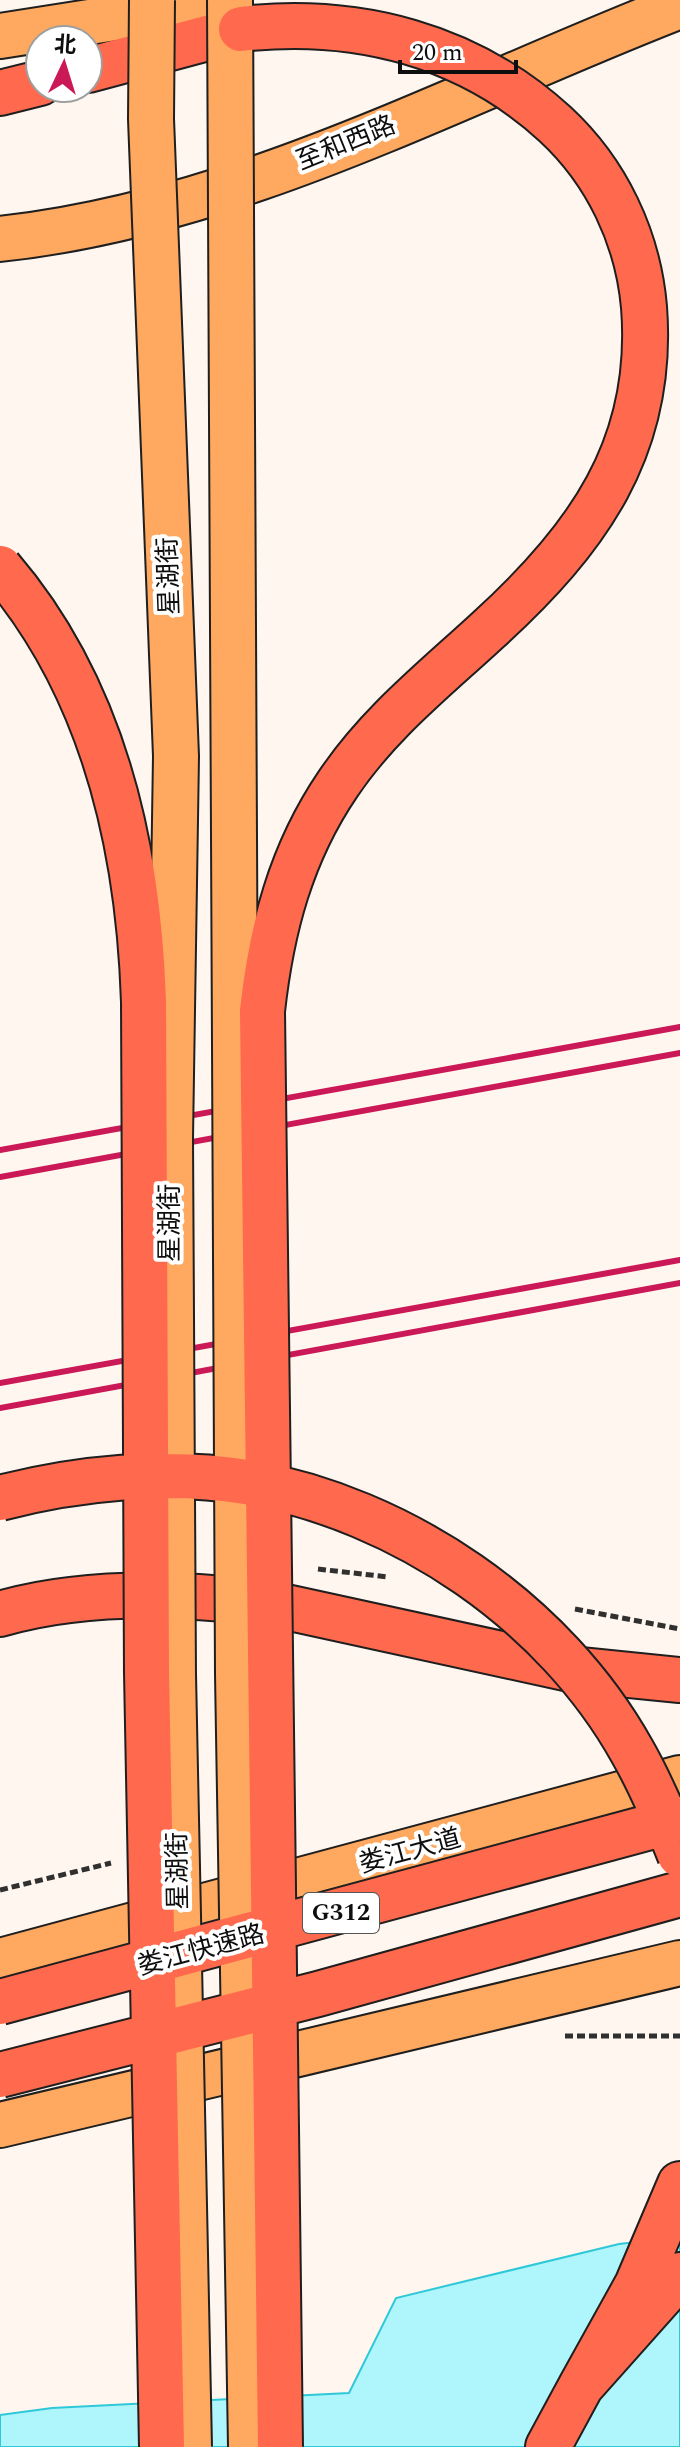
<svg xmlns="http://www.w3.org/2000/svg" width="680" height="2447" font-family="Spectral,'Noto Sans SC',serif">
  <rect width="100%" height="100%" fill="#fff7ef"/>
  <!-- water -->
  <path fill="#aef6fc" stroke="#2fc8d9" stroke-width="2" d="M680 2237V2447H0V2415L52 2408 349 2393 396 2298 619 2244Z"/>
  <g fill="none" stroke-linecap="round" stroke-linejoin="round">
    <defs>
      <path id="primary" d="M0 36 230 0
        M0 239C241 213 458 92 680 6
        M0 1961 680 1778
        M0 2125 680 1963"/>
      <path id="highway" d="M88 70 241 29
        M0 93 40 83
        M0 1614C85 1589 185 1593 272 1604L570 1669 680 1680
        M581 2386 637 2285 680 2184
        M548 2447 581 2386 680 2275"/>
    </defs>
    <!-- primary casing -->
    <use href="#primary" stroke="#1f1f1f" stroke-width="48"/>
    <!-- highway casing -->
    <use href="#highway" stroke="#1f1f1f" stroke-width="48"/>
    <!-- path -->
    <path stroke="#303030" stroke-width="5" stroke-dasharray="8 4" stroke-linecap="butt" d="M318 1569 388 1577
      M575 1609 680 1629
      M565 2036H680"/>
    <!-- primary -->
    <use href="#primary" stroke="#ffa85f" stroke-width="44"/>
    <!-- highway -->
    <use href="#highway" stroke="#ff694d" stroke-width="44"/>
    <!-- rail -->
    <path stroke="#cb1957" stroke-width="6" d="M0 1150 680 1027
      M0 1177 680 1053
      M0 1383 680 1260
      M0 1408 680 1283"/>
    <defs>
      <path id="primary-bridge" d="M152 0 151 119 176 756 170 1138 173 1674 189 2447
        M230 0 238 1674 251 2447"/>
      <path id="highway-bridge" d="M241 29C357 16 469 45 555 124 607 172 638 238 644 307 655 447 587 540 488 630 435 679 379 723 338 784 291 853 271 929 262 1011L280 2447
        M0 568C103 688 139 846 144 1002L147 1673 162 2447
        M0 1498C77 1478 167 1469 246 1482 402 1508 555 1613 632 1751 651 1784 666 1820 680 1855
        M0 2002 680 1819
        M0 2075 318 1994 680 1894"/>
    </defs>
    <!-- primary-bridge casing -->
    <use href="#primary-bridge" stroke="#1f1f1f" stroke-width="48" stroke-linecap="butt"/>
    <!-- highway-bridge casing -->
    <use href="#highway-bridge" stroke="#1f1f1f" stroke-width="48" stroke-linecap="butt"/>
    <!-- path-bridge -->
    <path stroke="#303030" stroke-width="5" stroke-dasharray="8 4" stroke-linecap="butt" d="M0 1890 111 1863"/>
    <!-- primary-bridge -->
    <use href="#primary-bridge" stroke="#ffa85f" stroke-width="44"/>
    <!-- highway-bridge -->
    <use href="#highway-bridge" stroke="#ff694d" stroke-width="44"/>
  </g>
  <g text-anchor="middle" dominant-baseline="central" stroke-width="8" stroke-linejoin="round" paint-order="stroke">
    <!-- shield labels -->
    <rect fill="#fff" stroke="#565656" stroke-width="2" x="303" y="1893" width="76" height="40" rx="6"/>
    <g font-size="24" font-weight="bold" fill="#0e0e0e">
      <text x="341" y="1913">G312</text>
    </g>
    <!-- street labels -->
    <g font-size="26" fill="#0e0e0e" stroke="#fff">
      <text transform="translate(346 143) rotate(-22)">至和西路</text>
      <text transform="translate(169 576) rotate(-92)">星湖街</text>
      <text transform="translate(170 1223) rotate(-90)">星湖街</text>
      <text transform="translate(410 1851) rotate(-15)">娄江大道</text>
      <text transform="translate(178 1871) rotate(-91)">星湖街</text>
      <text transform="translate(201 1950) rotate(-15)">娄江快速路</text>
    </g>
  </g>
  <!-- north arrow -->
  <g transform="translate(64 64) rotate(4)"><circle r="38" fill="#ffffff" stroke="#9f9f9f" stroke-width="2"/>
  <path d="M0-6L14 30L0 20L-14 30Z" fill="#cb1957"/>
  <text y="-12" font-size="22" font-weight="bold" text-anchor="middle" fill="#0e0e0e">北</text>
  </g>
  <!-- scale -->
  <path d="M400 60v12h116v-12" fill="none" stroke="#0e0e0e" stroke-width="4"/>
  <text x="412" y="60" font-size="24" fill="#0e0e0e" stroke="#ffffff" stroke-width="6" paint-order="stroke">20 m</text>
</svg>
